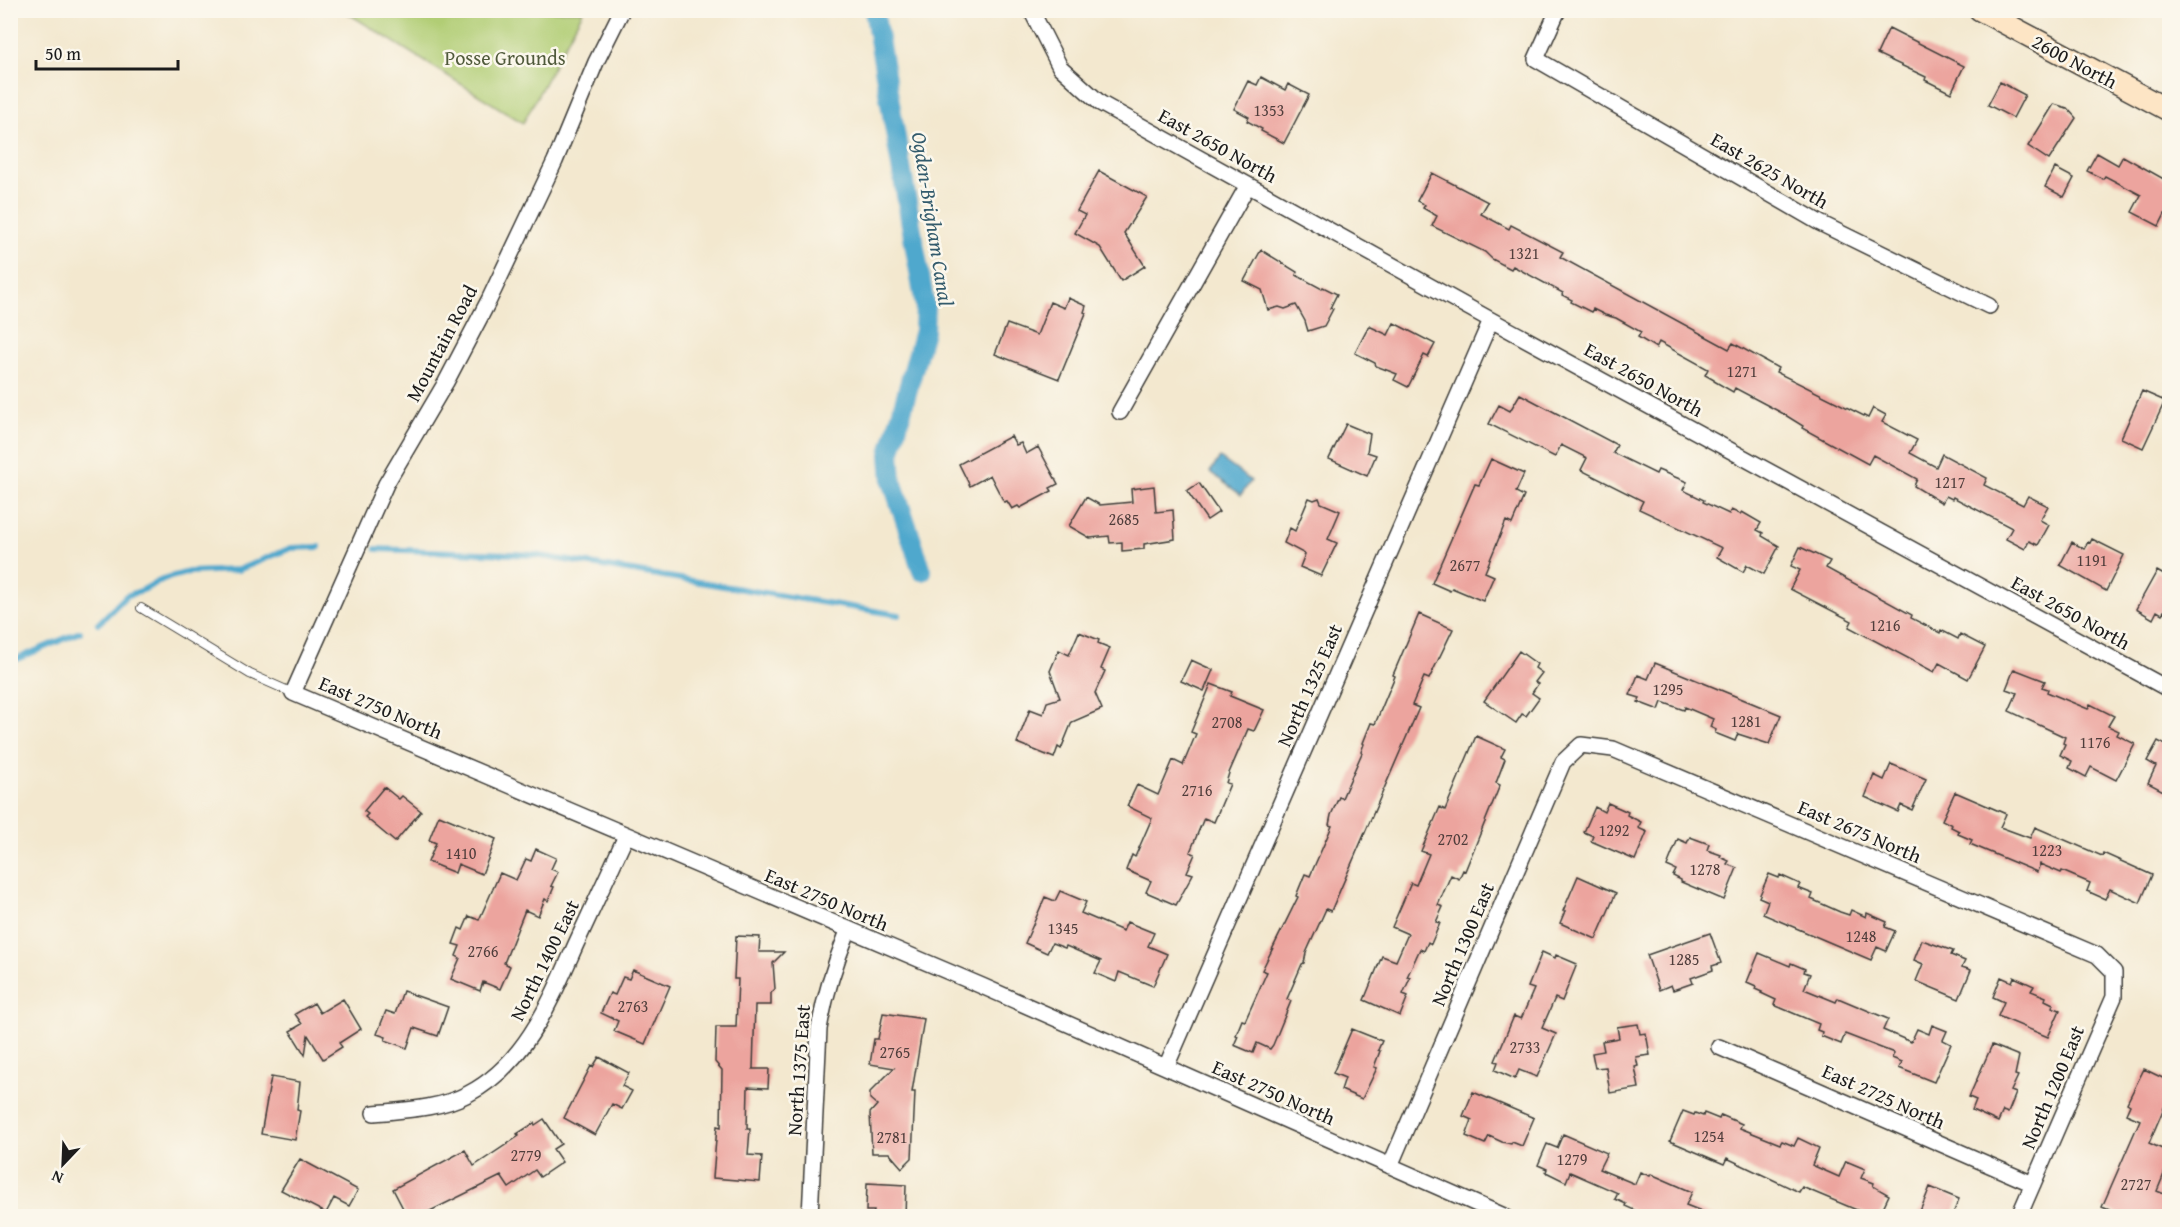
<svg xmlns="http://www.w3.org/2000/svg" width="2180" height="1227" font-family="'Gentium Book Plus',serif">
  <rect width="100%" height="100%" fill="#fbf7ec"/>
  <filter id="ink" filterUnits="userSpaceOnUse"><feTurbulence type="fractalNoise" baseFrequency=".0167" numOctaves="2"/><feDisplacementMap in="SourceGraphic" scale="12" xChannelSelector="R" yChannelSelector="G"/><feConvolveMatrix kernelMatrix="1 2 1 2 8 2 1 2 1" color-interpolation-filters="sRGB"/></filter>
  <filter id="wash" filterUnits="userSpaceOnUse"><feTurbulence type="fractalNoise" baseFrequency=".008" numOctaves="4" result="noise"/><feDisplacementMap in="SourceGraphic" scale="24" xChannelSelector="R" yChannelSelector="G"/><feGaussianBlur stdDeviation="1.35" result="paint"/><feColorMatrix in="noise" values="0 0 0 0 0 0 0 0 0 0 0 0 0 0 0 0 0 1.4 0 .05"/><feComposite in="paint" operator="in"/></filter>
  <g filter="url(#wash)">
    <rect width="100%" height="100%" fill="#f3e8cf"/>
    <!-- green -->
    <path fill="#b1cd74" stroke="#667448" stroke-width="1.5" d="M344 11H583L523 123Z"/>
    <!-- water -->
    <path fill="#50a8cd" stroke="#366274" stroke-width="1.5" d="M1220 458 1251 481 1241 495 1210 472Z"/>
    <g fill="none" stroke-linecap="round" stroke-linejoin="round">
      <!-- stream -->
      <path stroke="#50a8cd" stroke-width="6" d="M376 549 535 555 899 615
        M98 624 126 596 143 590 163 579 189 572 238 570 291 548 319 547
        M10 662 80 632"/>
      <!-- canal -->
      <path stroke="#50a8cd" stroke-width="20" d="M874 10 925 306 924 331 890 454 892 481 922 571"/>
    </g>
    <g id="blocks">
      <!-- building -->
      <path fill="#eca49e" d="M1889 28 1964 66 1951 93 1925 80 1926 77 1877 54Z
        M1261 77 1285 90 1288 84 1309 95 1284 143 1261 131 1262 129 1247 121 1249 117 1234 109 1248 81 1257 85Z
        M2000 82 2025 95 2013 118 1988 105Z
        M2054 104 2067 108 2076 118 2049 160 2028 146Z
        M2097 153 2118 165 2123 156 2169 182V206L2159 226 2132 212 2141 195 2105 176 2103 179 2087 171Z
        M2055 168 2074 178 2064 197 2045 187Z
        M1099 171 1147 197 1124 233 1145 266 1121 281 1100 247 1075 233 1085 215 1077 211Z
        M1432 173 1488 202 1481 214 1509 229 1511 225 1563 252 1560 257 1729 349 1733 343 1778 368 1776 372 1868 418 1873 408 1886 415 1882 422 1917 440 1910 453 1936 467 1942 454 1987 478 1984 485 2023 505 2028 496 2048 506 2040 520 2049 525 2038 545 2029 541 2025 549 2006 539 2012 528 1953 497 1952 499 1946 496 1942 503 1914 486 1917 479 1873 455 1868 464 1802 428 1803 426 1782 413 1735 388 1733 392 1714 381V380L1705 375 1708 369 1659 342 1656 348 1638 337 1641 332 1616 318 1605 315 1593 309 1591 312 1571 302 1572 300 1562 295 1563 293 1513 266 1511 269 1492 259 1485 252 1432 226 1437 216 1423 208 1425 205 1417 201Z
        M1261 250 1297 272 1296 275 1322 289 1323 287 1337 294 1330 308 1333 309 1324 326 1308 331 1305 321 1296 305 1285 309 1279 307 1268 310 1262 290 1244 281Z
        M1068 298 1086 306 1084 312 1086 313 1059 379 995 354 1007 324 1037 335 1050 302 1064 308Z
        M1394 323 1435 344 1428 357 1424 355 1408 387 1394 380 1397 374 1376 366 1375 363 1355 353 1369 326 1388 335Z
        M2142 391 2165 401 2143 448 2121 438Z
        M1520 394 1617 445 1613 453 1656 474 1658 470 1687 482 1683 490 1704 500 1703 502 1729 514 1731 510 1740 514 1742 512 1761 523 1757 530 1763 533 1762 536 1779 546 1764 574 1747 565 1743 572 1717 557 1722 548 1639 509 1643 501 1581 470 1587 458 1561 445 1555 457 1489 424 1499 405 1510 411Z
        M1346 424 1370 434 1367 452 1376 455 1367 476 1329 459Z
        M1011 436 1016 445 1021 443 1026 454 1038 447 1058 484 1050 488 1052 491 1020 508 1018 506 1012 509 1007 501 1004 502 990 475 970 486 959 464Z
        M1491 459 1524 474 1516 492 1524 496 1512 524 1506 521 1485 572 1494 576 1483 601 1452 588 1450 591 1432 583 1475 484 1479 485Z
        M1199 483 1219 512 1207 520 1187 491Z
        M1154 486 1156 512 1173 510 1175 539 1144 544V549L1122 551V542L1110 543 1109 536 1090 538 1069 526 1086 497 1100 505 1132 502 1131 489Z
        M1309 498 1314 500 1319 498 1321 503 1340 511 1328 539 1337 543 1321 576 1300 567 1305 554 1284 543 1290 528 1295 531Z
        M2092 539 2124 555 2106 591 2060 565 2072 542 2084 549 2088 542 2090 543Z
        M1800 547 1830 561 1826 568 1912 615 1911 618 1940 633 1941 630 1958 639 1960 634 1985 647 1968 679 1939 663 1934 672 1849 627 1852 621 1790 589 1800 570 1791 566Z
        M2157 571 2169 578V614L2164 611 2162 614 2157 611 2153 619 2136 609Z
        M1419 614 1453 629 1429 679 1424 677 1412 705 1419 708 1331 911 1326 909 1306 953 1304 963 1302 964 1287 999 1291 1001 1273 1045 1270 1049 1257 1043 1253 1053 1234 1045 1238 1036 1236 1035 1242 1020 1245 1021 1267 972 1262 970 1298 897 1296 896 1305 874 1310 876 1332 826 1329 825 1331 815 1339 797 1342 798 1362 753 1361 752 1364 744 1363 743 1371 723 1375 724 1395 676 1393 675Z
        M1079 632 1099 640 1098 643 1110 648 1101 669 1105 671 1095 693 1102 709 1072 722 1061 749 1058 747 1054 758 1017 743 1030 709 1043 714 1047 702 1060 698 1050 671 1059 650 1069 655Z
        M1519 651 1537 664 1535 668 1542 673 1535 682 1538 684 1532 693 1539 698 1526 716 1522 714 1516 723 1484 701Z
        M1191 660 1213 670 1204 691 1181 681Z
        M1655 663 1781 715 1769 744 1738 734 1735 741 1715 733 1716 730 1710 727 1713 719 1685 707 1684 710 1662 702 1659 710 1638 702 1640 698 1630 695 1638 675 1648 679Z
        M2014 669 2045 681 2042 687 2048 689 2047 692 2088 709 2090 704 2114 716 2108 726 2119 731 2117 735 2135 744 2116 780 2091 767 2086 777 2069 768 2072 761 2060 755 2065 744 2063 743 2065 737 2009 711 2017 693 2006 689Z
        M1211 684 1232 692 1230 696 1264 710 1254 731 1248 729 1229 773 1226 783 1230 784 1214 822 1204 818 1190 852 1195 854 1187 872 1193 874 1176 905 1146 892 1151 881 1126 870 1132 855 1135 857 1152 818 1127 806 1137 785 1158 795 1173 760 1183 765 1196 734 1191 732Z
        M1476 736 1505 749 1501 757 1505 759 1496 783 1500 785 1465 871 1463 870 1459 879 1451 875 1438 905 1443 907 1436 922 1440 923 1431 944 1428 942 1424 951 1420 949 1407 977 1410 978 1403 994 1408 996 1400 1016 1364 1000 1382 956 1396 961 1408 934 1392 927 1411 883 1416 885 1429 854 1421 851 1440 807 1445 810Z
        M2169 740V794L2148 783 2156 766 2147 761 2158 741 2167 746Z
        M1891 764 1926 779 1912 810 1901 805 1898 812 1865 797 1874 775 1884 780Z
        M384 787 399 799 402 796 421 811 395 842 365 817 368 814 364 811Z
        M1955 792 2006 814 2000 827 2030 838 2035 827 2102 856 2103 853 2152 875 2140 903 2110 889 2105 899 2087 891 2090 883 2062 871 2061 873 2040 864 2037 872 1970 844 1972 840 1958 834 1959 831 1951 827 1952 825 1942 820Z
        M1608 803 1628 812 1627 815 1641 822 1638 828 1647 832 1635 860 1591 841 1593 836 1584 832 1595 807 1604 812Z
        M439 815 496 839 482 874 458 864 455 873 428 862 436 843 429 840Z
        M1690 837 1709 844 1707 850 1721 855 1720 857 1729 861 1727 864 1737 868 1724 900 1681 882V880L1673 876 1676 870 1667 866 1678 839 1687 843Z
        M536 849 556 858 551 869 558 872 551 886 554 887 548 901 545 899 538 916 525 910 504 963 510 966 500 989 483 982 480 991 451 979 460 958 456 956 460 946 453 944 459 928 463 930 469 916 479 920 500 873 516 880 526 859 531 861Z
        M1769 874 1779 878 1780 875 1800 884 1798 888 1813 894 1811 899 1840 912 1849 915 1851 910 1866 917 1867 913 1887 922 1885 927 1895 931 1886 951 1877 947 1871 960 1763 914 1768 901 1759 897Z
        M1578 876 1616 893 1596 939 1560 923 1565 911H1563Z
        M1060 891 1086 902 1081 913 1123 931 1127 922 1154 933 1148 946 1167 954 1153 986 1119 972 1116 982 1095 973 1101 961 1066 946 1065 948 1052 943 1047 953 1025 943 1045 897 1055 901Z
        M1710 933 1721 963 1712 966 1713 970 1691 978 1693 983 1673 990 1671 985 1659 990 1647 955Z
        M736 936 760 937 759 952H784L773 963 775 989 771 993V1005H755L753 1069H769L768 1088 748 1087 747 1129H750L748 1155 762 1156 760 1182 713 1178 717 1126 721 1127 722 1070 715 1062 716 1027H736L738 979H734Z
        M1922 940 1953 951 1951 955 1965 961 1962 967 1971 970 1959 999 1916 981 1923 964 1914 960Z
        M1542 952 1555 958 1556 955 1577 964 1562 1001 1555 998 1542 1028 1556 1034 1537 1077 1519 1070 1515 1079 1495 1070 1498 1062 1495 1061 1514 1016 1521 1019 1534 989 1528 987Z
        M1759 953 1790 966 1791 963 1805 969 1804 972 1810 974 1804 989 1836 1002 1838 998 1888 1019 1883 1030 1911 1042 1917 1029 1929 1034 1932 1025 1947 1031 1943 1040 1951 1044 1934 1082 1899 1068 1902 1062 1892 1058 1894 1053 1845 1034 1841 1044 1821 1036 1822 1032 1817 1030 1819 1024 1774 1005 1776 1000 1761 993 1762 992 1755 989 1756 986 1747 982Z
        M633 970 670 986 645 1044 614 1031 618 1021 601 1013 610 993 615 995 623 977 629 979Z
        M2001 977 2012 982 2014 977 2034 986 2031 991 2046 997 2045 1000 2053 1004 2052 1007 2060 1010 2048 1037 1998 1016 2004 1002 1993 997Z
        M403 991 448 1007 438 1036 414 1028 407 1048 385 1040 386 1037 377 1034 386 1011 395 1014Z
        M343 999 361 1029 339 1043 342 1047 323 1059 308 1035 305 1055 290 1031 302 1024 295 1014 314 1003 320 1013Z
        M883 1013 924 1019 912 1092H915L912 1158 902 1168 889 1153H872L870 1113 877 1105 870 1099V1092L894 1068 870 1064 874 1039H878Z
        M1638 1024 1640 1034 1646 1033 1650 1055 1636 1057 1638 1066 1635 1067 1639 1088 1610 1093 1606 1067 1595 1068 1592 1053 1604 1051 1602 1041 1619 1038 1617 1027Z
        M1352 1029 1382 1041 1378 1050 1380 1051 1374 1067 1377 1068 1362 1099 1341 1090 1345 1078 1333 1073Z
        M1992 1045 2019 1056 2015 1075 2018 1076 2011 1091 2016 1093 2008 1113 2003 1111 1998 1122 1972 1110 1976 1100 1969 1097Z
        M599 1057 629 1073 622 1086 632 1091 622 1109 612 1104 595 1135 564 1118 591 1066 593 1067Z
        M2144 1069 2169 1081V1096L2149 1143 2169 1152V1162L2157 1191 2169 1196V1216H2124L2102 1207 2140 1120 2126 1114 2130 1105 2127 1103Z
        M271 1077 300 1082 297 1110 300 1111 295 1140 261 1134Z
        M1473 1092 1534 1118 1522 1146 1512 1142 1511 1144 1502 1142 1489 1136 1485 1144 1466 1136 1472 1120 1463 1116Z
        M1683 1111 1694 1115 1695 1113 1703 1116 1704 1113 1719 1119 1721 1115 1742 1124 1740 1128 1780 1144 1782 1141 1794 1146 1798 1138 1819 1148 1812 1165 1839 1177 1846 1161 1865 1169 1861 1178 1874 1183 1873 1186 1889 1195 1879 1216H1871L1802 1187 1799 1192 1727 1158 1724 1164 1670 1141Z
        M544 1119 561 1144 553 1149 562 1162 540 1177 535 1170 509 1188 501 1176 420 1216H407L393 1189 465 1150 474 1166 519 1136 517 1134 534 1123 535 1125Z
        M1563 1134 1607 1153 1599 1169 1635 1184 1640 1172 1650 1176 1651 1174 1692 1192 1686 1205 1714 1216H1658L1646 1211 1645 1215 1625 1206 1626 1204 1615 1199 1618 1193 1570 1172 1566 1182 1546 1172 1547 1169 1538 1165 1547 1144 1557 1148Z
        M300 1159 358 1190 349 1206 334 1198 326 1213 281 1190Z
        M867 1183 906 1185 905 1216H873L874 1211H866Z
        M1930 1187 1959 1199 1952 1216H1918Z"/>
    </g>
  </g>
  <g filter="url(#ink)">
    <use href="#blocks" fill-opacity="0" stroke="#3c3b37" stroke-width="1.5"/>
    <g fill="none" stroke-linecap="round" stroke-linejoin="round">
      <defs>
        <path id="lane" d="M141 608 250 674 293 693"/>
        <path id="street" d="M622 10 596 62 555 161 489 300 446 382 386 484 293 693 982 986 1504 1216
          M1031 10 1060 67 1100 103 1491 320 2170 690
          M1558 10 1536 59 1820 223 1989 306
          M1120 412 1248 185
          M1719 1047 2033 1184
          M1166 1067 1491 320
          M374 1113C406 1110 439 1109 468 1094 526 1064 551 1000 576 944 593 908 609 872 626 836
          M1390 1166 1563 762 1581 745 1613 749 2097 955 2114 972V997L2019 1216
          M810 1216 819 1029C825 994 835 963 848 931"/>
        <path id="secondary" d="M1980 10 2170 111"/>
      </defs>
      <!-- lane casing -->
      <use href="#lane" stroke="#3c3b37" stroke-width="10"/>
      <!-- street casing -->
      <use href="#street" stroke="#3c3b37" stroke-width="18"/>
      <!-- secondary casing -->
      <use href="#secondary" stroke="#3c3b37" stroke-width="24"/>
      <!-- lane -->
      <use href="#lane" stroke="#fff" stroke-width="8"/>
      <!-- street -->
      <use href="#street" stroke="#fff" stroke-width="15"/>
      <!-- secondary -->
      <use href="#secondary" stroke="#fde5c5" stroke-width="21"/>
    </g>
  </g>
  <g text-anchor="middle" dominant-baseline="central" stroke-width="5" stroke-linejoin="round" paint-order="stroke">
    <!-- number labels -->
    <g font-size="16" fill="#503e3c">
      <text x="1269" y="110">1353</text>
      <text x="1524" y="253">1321</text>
      <text x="1742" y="371">1271</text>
      <text x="1950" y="482">1217</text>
      <text x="1124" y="519">2685</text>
      <text x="2092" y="560">1191</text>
      <text x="1465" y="565">2677</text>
      <text x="1885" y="625">1216</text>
      <text x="1668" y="689">1295</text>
      <text x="1746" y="721">1281</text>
      <text x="1227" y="722">2708</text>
      <text x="2095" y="742">1176</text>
      <text x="1197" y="790">2716</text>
      <text x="1614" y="830">1292</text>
      <text x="1453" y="839">2702</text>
      <text x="2047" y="850">1223</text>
      <text x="461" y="853">1410</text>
      <text x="1705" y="869">1278</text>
      <text x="1063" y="928">1345</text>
      <text x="1861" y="936">1248</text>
      <text x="483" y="951">2766</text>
      <text x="1684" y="959">1285</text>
      <text x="633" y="1006">2763</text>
      <text x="1525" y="1047">2733</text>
      <text x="895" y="1052">2765</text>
      <text x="1709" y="1136">1254</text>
      <text x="892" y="1137">2781</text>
      <text x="526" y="1155">2779</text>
      <text x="1572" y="1159">1279</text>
      <text x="2136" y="1184">2727</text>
    </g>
    <!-- park labels -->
    <g font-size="20" fill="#505a3b" stroke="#fbf7ec">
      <text x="505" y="57">Posse Grounds</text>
    </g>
    <!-- street labels -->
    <g font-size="20" fill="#1c1c1c" stroke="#fbf7ec">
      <text transform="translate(2075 61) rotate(28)">2600 North</text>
      <text transform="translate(1218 145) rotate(29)">East 2650 North</text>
      <text transform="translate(1770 170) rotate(30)">East 2625 North</text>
      <text transform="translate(441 343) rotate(-62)">Mountain Road</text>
      <text transform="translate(1644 379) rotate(29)">East 2650 North</text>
      <text transform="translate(2071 612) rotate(29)">East 2650 North</text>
      <text transform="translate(1309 685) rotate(-66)">North 1325 East</text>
      <text transform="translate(381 707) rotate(23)">East 2750 North</text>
      <text transform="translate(1860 831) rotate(23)">East 2675 North</text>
      <text transform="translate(827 899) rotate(23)">East 2750 North</text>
      <text transform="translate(1462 944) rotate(-67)">North 1300 East</text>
      <text transform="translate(544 960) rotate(-64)">North 1400 East</text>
      <text transform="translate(798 1070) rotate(-86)">North 1375 East</text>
      <text transform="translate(2052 1087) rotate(-67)">North 1200 East</text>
      <text transform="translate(1274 1092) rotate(24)">East 2750 North</text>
      <text transform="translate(1884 1096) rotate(24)">East 2725 North</text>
    </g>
    <!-- water labels -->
    <g font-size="21" font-style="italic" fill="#335b6c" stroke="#fbf7ec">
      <text transform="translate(933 219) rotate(81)">Ogden-Brigham Canal</text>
    </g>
  </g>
  <!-- margin -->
  <rect width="2180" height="1227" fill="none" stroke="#fbf7ec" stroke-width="36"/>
  <!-- north arrow -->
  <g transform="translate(63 1164) rotate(203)" stroke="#fbf7ec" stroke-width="4.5" paint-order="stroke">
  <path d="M0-4.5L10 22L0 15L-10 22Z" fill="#1c1c1c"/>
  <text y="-9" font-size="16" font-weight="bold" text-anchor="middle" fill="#1c1c1c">N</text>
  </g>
  <!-- scale -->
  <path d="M36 60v9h142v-9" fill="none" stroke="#1c1c1c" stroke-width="3"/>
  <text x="45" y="60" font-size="18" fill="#1c1c1c" stroke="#fbf7ec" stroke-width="4.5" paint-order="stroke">50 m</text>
</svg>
